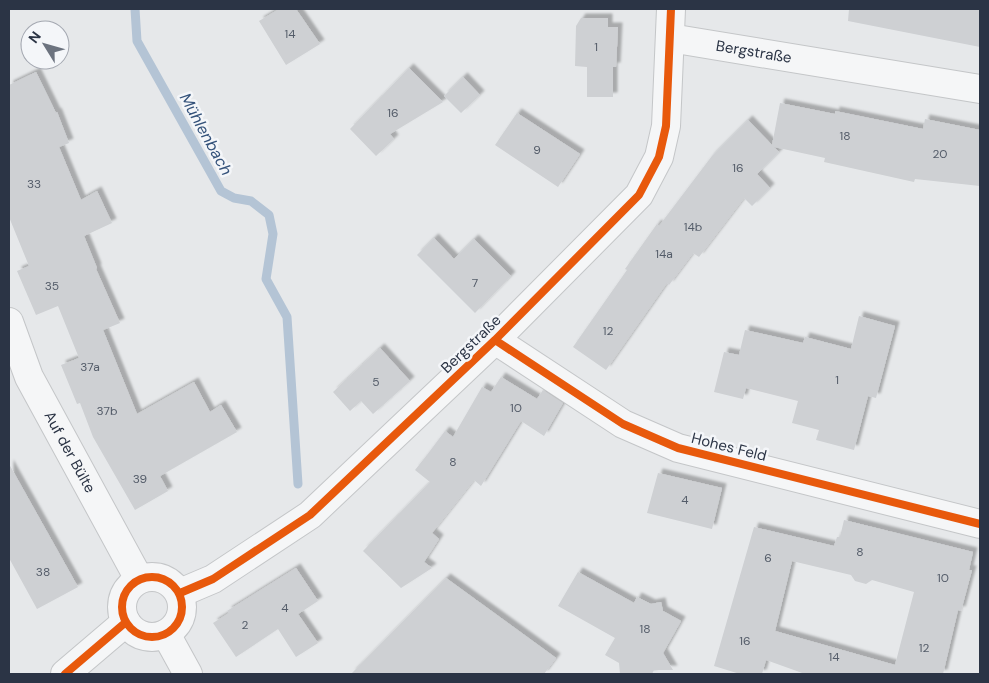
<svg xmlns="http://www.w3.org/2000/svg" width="989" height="683" font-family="'DM Sans',sans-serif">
  <defs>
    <filter id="shadow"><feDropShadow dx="4.5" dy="-4.5" stdDeviation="1" flood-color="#0004"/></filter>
  </defs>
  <rect width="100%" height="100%" fill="#e6e8ea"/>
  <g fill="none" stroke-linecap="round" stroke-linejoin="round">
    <!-- stream -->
    <path stroke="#b4c4d5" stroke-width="9" d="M135 9 137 41 221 191 234 198 251 201 269 215 273 234 266 279 287 317 298 484"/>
  </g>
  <!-- building -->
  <path fill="#ced0d3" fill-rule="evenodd" filter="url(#shadow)" d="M279 9H296L320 44 286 65 259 21Z
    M849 9H980V47L848 21Z
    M581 18H608V27H618L616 67H613V97H587V67L575 66 576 26Z
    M409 68 443 102 390 134 394 139 376 156 350 129Z
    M36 72 56 113 57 112 69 143 59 147 81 200 97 191 112 223 84 236 97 268 96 269 120 323 103 330 137 414 194 382 210 412 221 405 237 432 160 476 168 491 135 510 93 437 80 403 77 404 61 365 79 358 58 306 36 315 17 271 29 266 9 217V85Z
    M463 77 480 95 461 113 444 96Z
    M780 103 835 114V111L923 129 925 119 980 130V186L915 179 914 182 824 162 825 158 774 147 779 152 757 174 770 188 752 206 744 198 699 257 693 253 669 285 667 283 606 370 573 347 627 270 625 269 657 224 659 226 712 156 748 120 772 145Z
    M517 113 580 154 558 187 495 145Z
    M434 238 454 259 474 239 511 276 475 313 417 255Z
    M859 316 895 326 876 398 868 396 854 450 816 440 819 430 792 423 798 401 746 388 743 399 714 392 724 352 739 355 745 330 803 343 805 337 851 349Z
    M380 348 410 381 373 414 361 401 350 411 333 392Z
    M501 377 537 399 543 390 563 403 544 436 521 421 481 486 474 480 432 533 439 539 424 562 432 568 401 588 363 551 430 482 415 470 427 455 445 431 453 437 482 387 491 392Z
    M9 464 78 587 37 609 9 558Z
    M658 473 722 488 712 529 647 513Z
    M844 520 973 552 969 570H972L961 611 958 610 943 674H805L766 660 762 674H740L714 666 754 527 834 546 837 537H840ZM792 561 851 575 855 581 866 584 872 580 914 592 895 665 775 631Z
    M296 568 318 601 298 614 318 643 296 657 278 629 236 657 213 623 229 613 227 611Z
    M578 572 634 603 637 597 651 604 661 602 663 611 681 621 663 653 673 670H654L652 674H620L619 663 605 655 615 638 558 606Z
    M446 578 556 658 544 674H351Z"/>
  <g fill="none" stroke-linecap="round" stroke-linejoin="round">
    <defs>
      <g id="minor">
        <path id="s1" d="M670 38 980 89"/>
        <path id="s2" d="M9 322 29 377 139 579"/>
        <path d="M495 340 623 424 678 448 980 524"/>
        <circle cx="152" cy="607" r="30"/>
        <path d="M180 593 213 579 310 515 495 340 639 195 659 157 666 126 671 9"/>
        <path d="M166 634 188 674"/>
        <path d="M65 674 126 622"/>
      </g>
    </defs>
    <!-- minor casing -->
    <use href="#minor" stroke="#c4c6c8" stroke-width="30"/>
    <!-- minor -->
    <use href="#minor" stroke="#f5f6f7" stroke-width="28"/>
    <defs>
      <path id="cycleway" d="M495 340 623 424 678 448 980 524
        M122 607a30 30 0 1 1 60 0a30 30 0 1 1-60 0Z
        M180 593 213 579 310 515 495 340 639 195 659 157 666 126 671 9
        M65 674 126 622"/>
    </defs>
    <!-- cycleway casing -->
    <use href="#cycleway" stroke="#f4f6f9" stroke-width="11"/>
    <!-- cycleway -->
    <use href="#cycleway" stroke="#e8590c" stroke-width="8"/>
  </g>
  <g text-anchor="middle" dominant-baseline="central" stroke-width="5" stroke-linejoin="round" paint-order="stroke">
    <!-- number labels -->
    <g font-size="12" fill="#545c69">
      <text x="290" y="34">14</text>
      <text x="596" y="47">1</text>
      <text x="393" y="113">16</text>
      <text x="845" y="136">18</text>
      <text x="537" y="150">9</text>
      <text x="940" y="154">20</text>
      <text x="738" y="168">16</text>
      <text x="34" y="184">33</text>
      <text x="693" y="227">14b</text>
      <text x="664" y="254">14a</text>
      <text x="475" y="283">7</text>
      <text x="52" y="286">35</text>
      <text x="608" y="331">12</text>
      <text x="90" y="367">37a</text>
      <text x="837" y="380">1</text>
      <text x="376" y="382">5</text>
      <text x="516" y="408">10</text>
      <text x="107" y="411">37b</text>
      <text x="453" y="462">8</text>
      <text x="140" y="479">39</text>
      <text x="685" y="500">4</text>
      <text x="860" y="552">8</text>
      <text x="768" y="558">6</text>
      <text x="43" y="572">38</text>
      <text x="943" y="578">10</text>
      <text x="285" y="608">4</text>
      <text x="245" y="625">2</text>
      <text x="645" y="629">18</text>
      <text x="745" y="641">16</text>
      <text x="924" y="648">12</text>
      <text x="834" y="657">14</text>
    </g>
    <!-- street labels -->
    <g font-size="15" fill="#2b3445" stroke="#f4f6f9">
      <text stroke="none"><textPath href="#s1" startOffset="85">Bergstraße</textPath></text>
      <text transform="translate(471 344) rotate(-44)">Bergstraße</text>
      <text transform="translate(729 447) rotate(14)">Hohes Feld</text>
      <text stroke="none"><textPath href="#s2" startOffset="144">Auf der Bülte</textPath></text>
    </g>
    <!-- water labels -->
    <g font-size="16" font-style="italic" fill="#34527a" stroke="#f4f6f9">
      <text transform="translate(206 134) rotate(61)">Mühlenbach</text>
    </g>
  </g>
  <!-- border -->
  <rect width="989" height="683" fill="none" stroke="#2b3445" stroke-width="20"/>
  <!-- north arrow -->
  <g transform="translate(45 45) rotate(307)"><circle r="24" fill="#f4f6f9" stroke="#a4a8b1"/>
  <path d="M0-4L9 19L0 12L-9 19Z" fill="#6c737f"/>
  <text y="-8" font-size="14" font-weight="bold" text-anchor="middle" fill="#2b3445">N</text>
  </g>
</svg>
